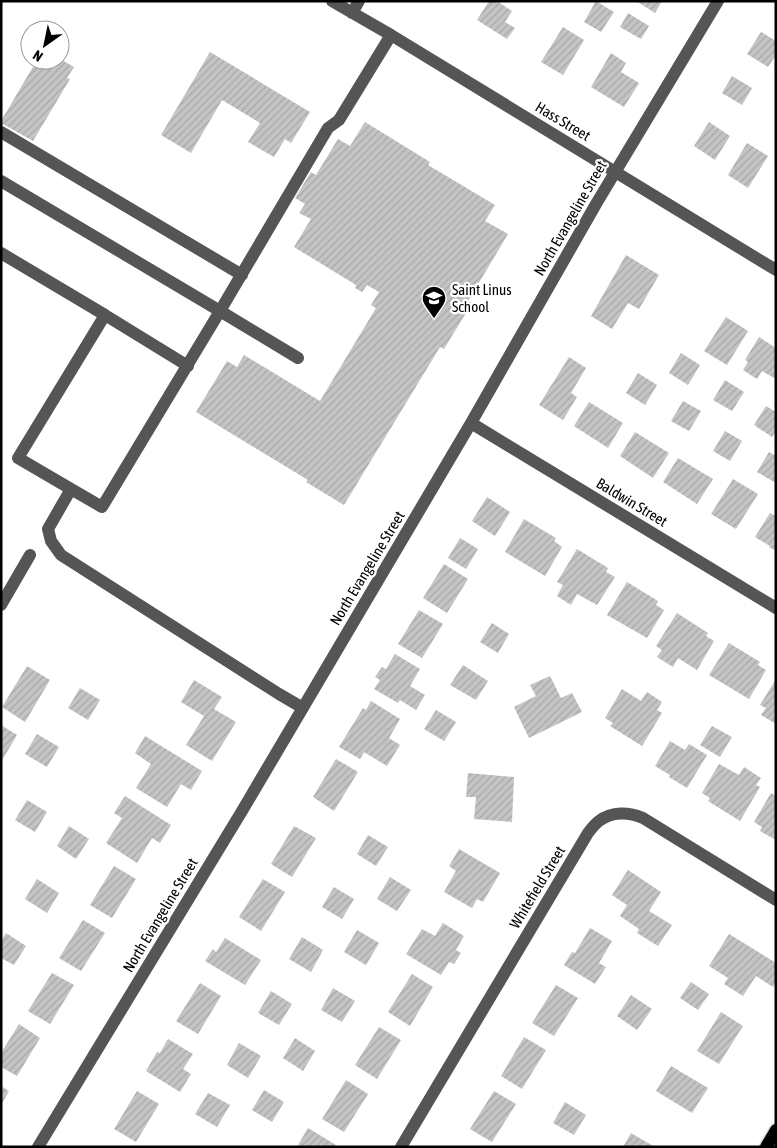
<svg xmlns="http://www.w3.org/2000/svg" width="777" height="1148" font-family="'Asap Condensed',sans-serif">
  <defs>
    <pattern id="building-hatch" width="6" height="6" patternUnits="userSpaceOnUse" patternTransform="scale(1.25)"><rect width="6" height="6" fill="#c4c4c4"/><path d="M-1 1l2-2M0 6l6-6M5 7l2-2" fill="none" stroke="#a7a7a7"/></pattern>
  </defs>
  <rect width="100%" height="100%" fill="#fff"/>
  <!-- building -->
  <path fill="url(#building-hatch)" d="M489 1H497L512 11 505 22 515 28 507 39 477 20Z
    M596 1 614 12 601 32 584 22Z
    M636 1H662L655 13Z
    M628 13 649 26 641 39 620 27Z
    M563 27 584 40 563 75 541 62Z
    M761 32 776 41V55L768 67 747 54Z
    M210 52 310 112 291 143 285 139 274 157 248 142 260 123 222 100 191 153 161 135Z
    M611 53 626 63 621 72 639 83 624 107 591 87Z
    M60 59 74 67 67 78 70 79 33 141 1 123V121L37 60H60Z
    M732 76 752 88 742 105 722 93Z
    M365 122 430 162 428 165 495 205 485 221 508 234 468 301 472 303 444 349 440 347 344 505 306 482 308 480 196 412 227 361 237 367 244 355 320 401 376 308 371 305 379 292 367 285 362 292 355 288 356 285 294 247 311 219 299 213 305 204 295 198 311 172 316 175 338 139 350 146Z
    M709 122 730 136 715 160 694 146Z
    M747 143 768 156 748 188 728 175Z
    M626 255 659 275 639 309 628 303 612 329 591 316Z
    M726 317 748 331 727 365 704 351Z
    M759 337 776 348V379L762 371 757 379 743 370 748 362 745 360Z
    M681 353 700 365 688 385 669 373Z
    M569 357 586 368 571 393 577 397 563 420 539 405Z
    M638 373 657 385 645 405 626 393Z
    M725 380 744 392 732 411 713 400Z
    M683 401 701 411 689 431 671 421Z
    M589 402 623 423 608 448 574 426Z
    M766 406 776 412V431L772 437 754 425Z
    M725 431 742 441 730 461 713 451Z
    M635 432 669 453 653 478 620 456Z
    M769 452 776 456V483L757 472Z
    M678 458 713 479 697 504 663 482Z
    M733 479 758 494 736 529 711 514Z
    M487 497 510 512 495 536 472 521Z
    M770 513 776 516V551L769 547 770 546 755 537Z
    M524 519 556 538 554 541 562 547 545 576 505 552Z
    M460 538 478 549 466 569 448 558Z
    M577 549 608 568 606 572 615 577 597 605 577 594 571 605 557 596 563 585 557 582Z
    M444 564 468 579 447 613 423 598Z
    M627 582 658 601 656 605 664 610 647 638 607 615Z
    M419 610 443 624 422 658 398 644Z
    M677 613 708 633 706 636 714 641 697 670 678 658 673 667 657 657 662 650 656 646Z
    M492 623 509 634 498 653 480 642Z
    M729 643 760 662 758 665 766 670 749 699 709 675Z
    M395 654 420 669 410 686 425 695 416 710 400 700 398 703 374 689 380 680 375 677 382 667 386 669Z
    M463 665 488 681 476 700 450 685Z
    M27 666 50 680 25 722 2 707Z
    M550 676 561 698 572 693 582 712 529 738 514 707 536 696 530 685Z
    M776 679V724L761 715 766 708 760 705Z
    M194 680 222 697 214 709 236 722 212 761 186 745 204 716 181 702Z
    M80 688 100 700 88 720 68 708Z
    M622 689 641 701 647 692 662 702 657 710 662 713 642 746 610 726 613 723 605 718Z
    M371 701 400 719 389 738 400 745 387 766 364 752 360 759 339 747 363 708 366 710Z
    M436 710 456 722 444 741 424 729Z
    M1 725 17 735 1 762Z
    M712 726 732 737 720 757 700 745Z
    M37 734 59 747 47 767 25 754Z
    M145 736 202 771 191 790 181 784 167 807 136 788 151 764 135 753Z
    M670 741 685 750 689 744 707 755 687 788 669 777 670 775 655 766Z
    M336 759 358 772 334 811 313 797Z
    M719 764 739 775 744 767 761 778 756 785 760 787 740 821 708 801 710 798 702 793Z
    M468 773 514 777 512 822 474 819 476 797H466Z
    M771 793 776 796V840L760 831 762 827 754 822Z
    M125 796 171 825 160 843 152 838 137 863 106 843 122 818 114 813Z
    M27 800 47 812 35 832 15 820Z
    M69 826 89 839 76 859 57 846Z
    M294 826 316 838 292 877 271 864Z
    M368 835 388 847 376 866 357 854Z
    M459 849 500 873 483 902 477 899 472 908 444 892 456 871 449 866Z
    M114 866 136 879 112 918 90 905Z
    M628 870 661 892 649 911 672 925 658 946 637 933 639 929 620 916 627 905 612 895Z
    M390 877 411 890 397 911 377 899Z
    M37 879 59 893 47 913 25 899Z
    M263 879 285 892 261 931 239 917Z
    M334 887 354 899 342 919 322 907Z
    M83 920 105 933 81 971 59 958Z
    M443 923 464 936 456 950 461 953 454 964 449 962 441 975 406 954 422 929 435 936Z
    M590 928 612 941 599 963 606 967 595 984 564 965 572 952 575 953Z
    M357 930 379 943 366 965 344 952Z
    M6 933 26 946 14 965 1 958V941Z
    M729 934 776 963V982L773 987 756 976 743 996 724 984 728 978 709 966Z
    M302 937 323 950 311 972 289 959Z
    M225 938 261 960 245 985 205 961 213 949 216 952Z
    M52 973 74 985 50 1024 28 1011Z
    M412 974 433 987 410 1026 388 1012Z
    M691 982 709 994 698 1010 680 998Z
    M200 983 221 996 198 1034 176 1021Z
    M556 985 578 998 554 1036 532 1023Z
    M333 988 355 1001 342 1022 321 1010Z
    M271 991 292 1004 279 1025 258 1013Z
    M631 995 652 1009 637 1030 617 1016Z
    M721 1012 743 1026 719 1064 697 1051Z
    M19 1024 40 1038 17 1076 1 1067V1053Z
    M379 1027 401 1040 377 1079 355 1065Z
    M524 1037 546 1050 522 1089 501 1076Z
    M295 1038 315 1051 303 1071 283 1058Z
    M168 1039 193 1054 183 1069 191 1074 180 1092 146 1071 157 1052 160 1053Z
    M239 1043 261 1056 248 1078 227 1065Z
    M671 1066 708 1088 692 1113 656 1091Z
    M346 1080 368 1094 344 1132 322 1119Z
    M1 1086 9 1091 1 1105Z
    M264 1090 284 1102 272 1122 252 1110Z
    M137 1091 159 1104 136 1142 114 1129Z
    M494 1091 516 1104 492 1142 470 1129Z
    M208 1093 230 1105 217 1127 195 1114Z
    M565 1102 586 1115 574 1135 553 1123Z
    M308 1128 336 1145 335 1147H301L298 1145Z
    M631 1133 655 1147H623Z"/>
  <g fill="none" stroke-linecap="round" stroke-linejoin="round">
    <defs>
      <path id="major" d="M766 1147 776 1130"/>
    </defs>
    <!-- major casing -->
    <use href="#major" stroke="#dbdbdb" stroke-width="15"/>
    <!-- minor -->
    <path stroke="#555" stroke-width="12" d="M332 1 391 35 776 270
      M352 13 359 1
      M1 132 242 275
      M1 181 220 311 102 507 71 489 48 529 51 541 61 555 279 694 303 708
      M1 253 105 315 18 458 71 489
      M105 315 188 366
      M298 358 220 311 328 128 339 120 391 35
      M471 423 776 608
      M1 605 30 555
      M38 1147 242 811 471 423 596 204 718 1
      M401 1147 588 833C591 829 595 824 599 821 612 811 629 812 643 818L776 900"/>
    <!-- major -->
    <use href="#major" stroke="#000" stroke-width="12"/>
  </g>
  <!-- icons -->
  <defs>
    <symbol id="school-pin" viewBox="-11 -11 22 30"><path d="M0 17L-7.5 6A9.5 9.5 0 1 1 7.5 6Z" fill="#000" stroke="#fff"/><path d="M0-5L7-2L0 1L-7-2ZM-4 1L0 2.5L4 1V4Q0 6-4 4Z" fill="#fff"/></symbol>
  </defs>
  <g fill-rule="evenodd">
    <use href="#school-pin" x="420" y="284" width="28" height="38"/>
  </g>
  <g text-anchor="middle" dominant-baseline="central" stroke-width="4.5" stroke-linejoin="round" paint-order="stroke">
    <!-- street labels -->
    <g font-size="15" fill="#000" stroke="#fff">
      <text transform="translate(563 121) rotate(31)">Hass Street</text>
      <text transform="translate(570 218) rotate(-60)">North Evangeline Street</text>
      <text transform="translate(632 502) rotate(31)">Baldwin Street</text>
      <text transform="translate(367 568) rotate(-59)">North Evangeline Street</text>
      <text transform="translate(537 887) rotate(-59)">Whitefield Street</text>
      <text transform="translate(160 915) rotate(-59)">North Evangeline Street</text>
    </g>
    <!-- poi labels -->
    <g font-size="15" fill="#000" stroke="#fff" text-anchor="start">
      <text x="452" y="289">Saint Linus<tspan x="452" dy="17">School</tspan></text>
    </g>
  </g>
  <!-- border -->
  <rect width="777" height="1148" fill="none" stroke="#000000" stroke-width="5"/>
  <!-- north arrow -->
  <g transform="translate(45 45) rotate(213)"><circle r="24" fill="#ffffff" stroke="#999999"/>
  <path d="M0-4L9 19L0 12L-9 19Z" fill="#000000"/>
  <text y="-8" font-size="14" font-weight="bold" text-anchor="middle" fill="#000000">N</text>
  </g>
</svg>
